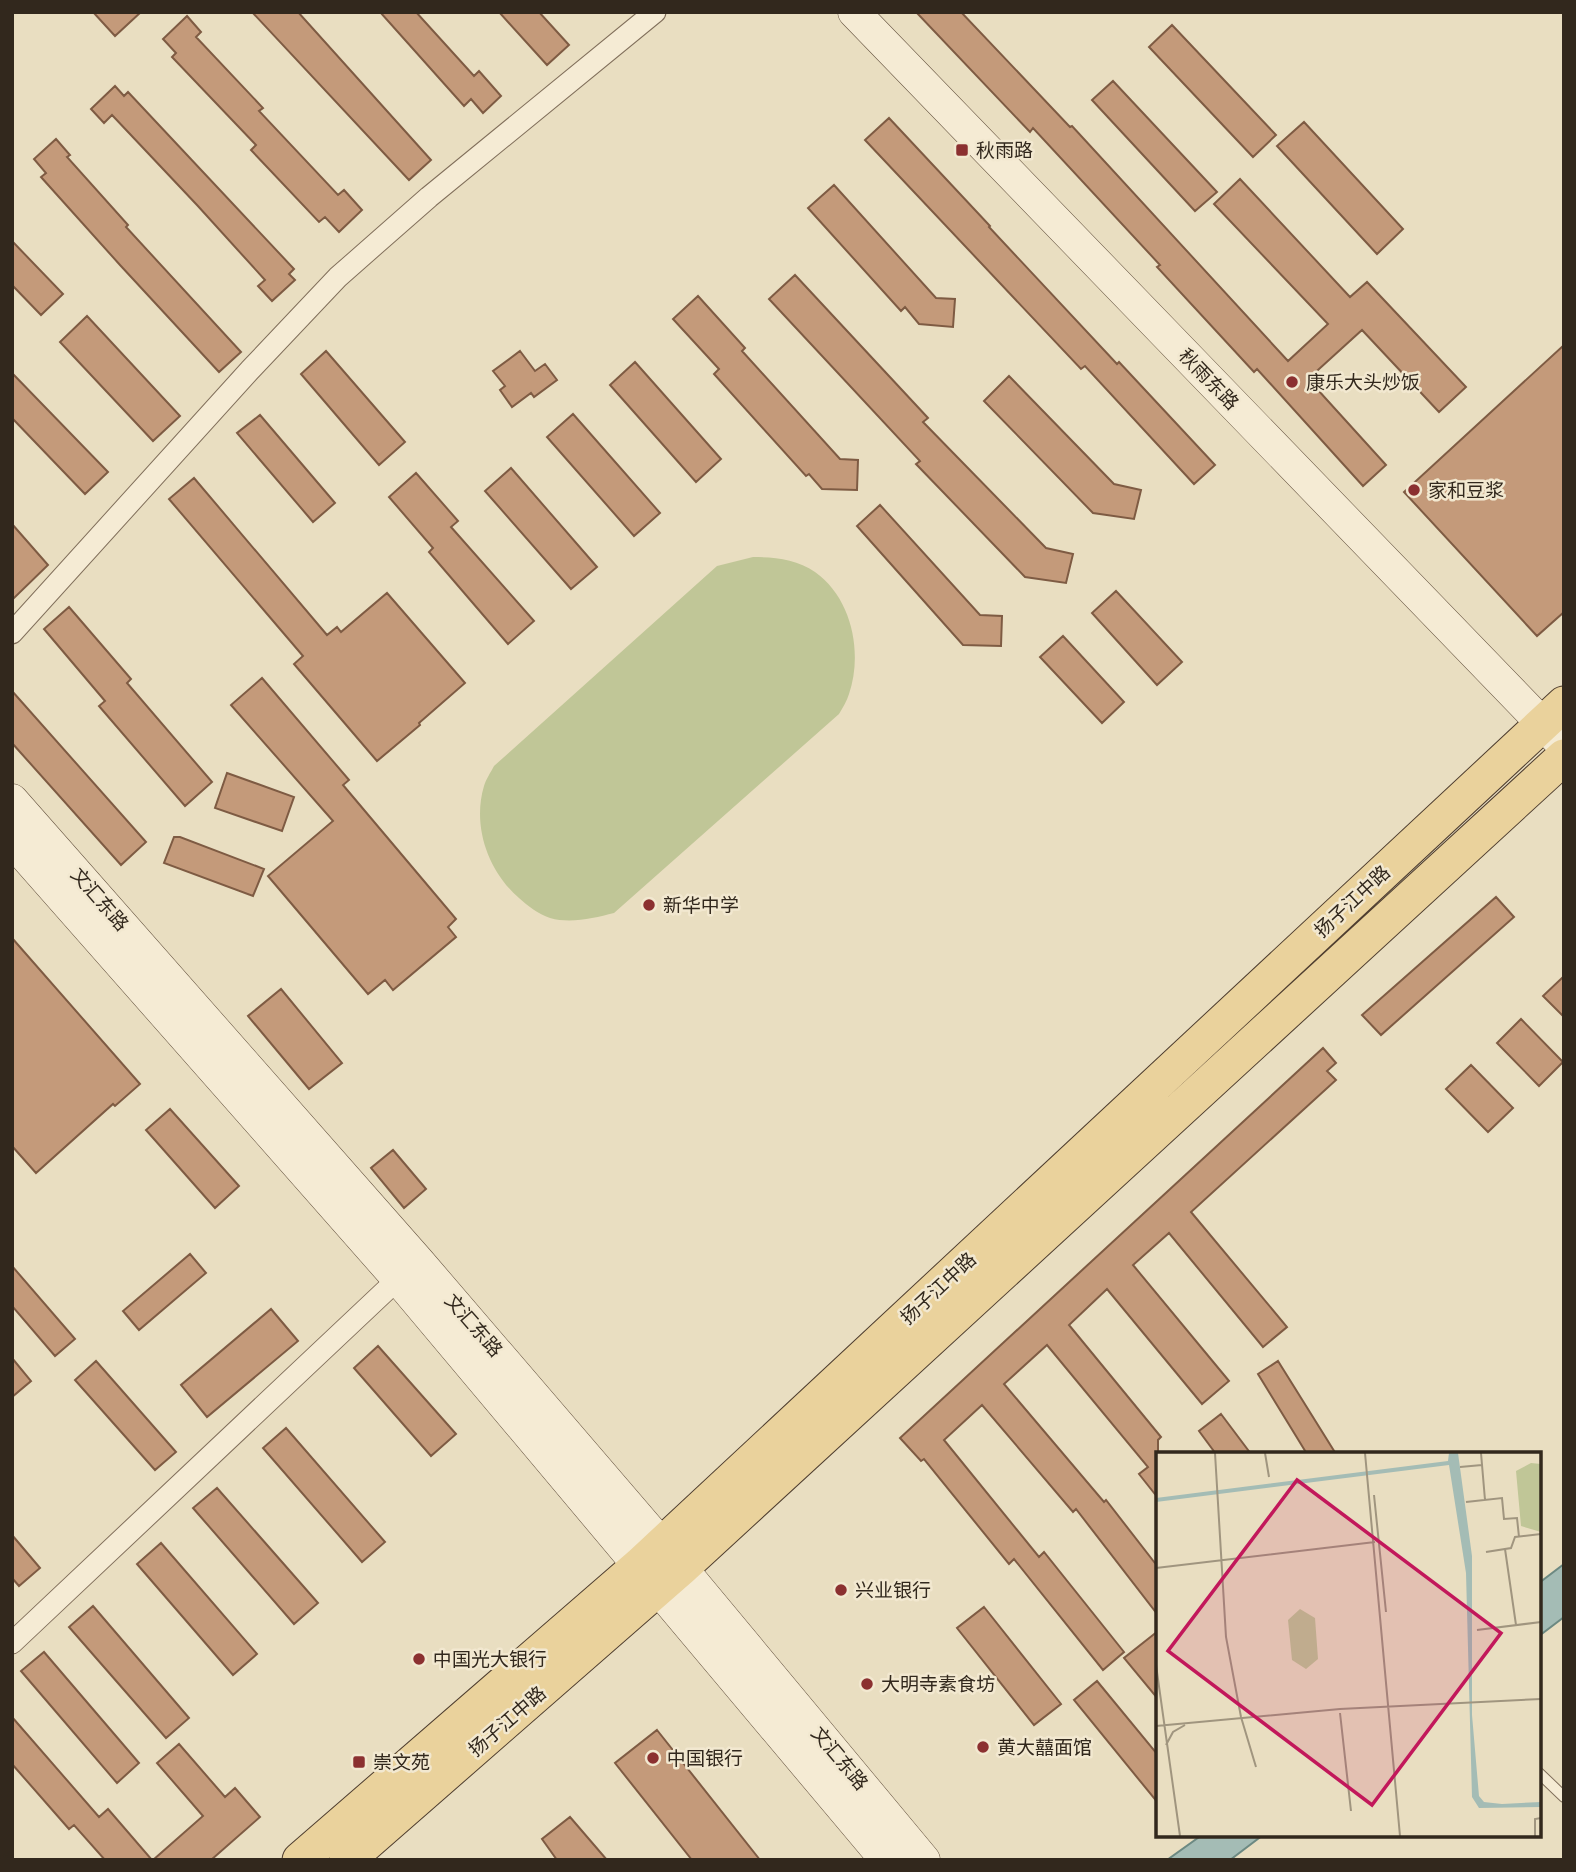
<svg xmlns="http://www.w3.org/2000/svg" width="1576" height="1872" font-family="Merriweather,'Noto Sans SC',serif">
  <rect width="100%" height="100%" fill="#e9dec1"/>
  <!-- green -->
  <path fill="#c0c697" d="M753 557C774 557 797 559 815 572 852 598 863 653 849 694 847 701 843 707 839 714L614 913C594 918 571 924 550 918 538 914 528 906 519 898 488 871 472 826 484 786 486 779 491 772 494 766L717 566Z"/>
  <!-- water -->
  <path fill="#a4bcb5" stroke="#6c8982" stroke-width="2" d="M1564 1564V1617L1539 1636V1583Z
    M1202 1835H1263L1230 1860H1167Z"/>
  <!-- building -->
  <path fill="#c49a7a" stroke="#7e5b43" stroke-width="2" d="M93 12H141L115 36Z
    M252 12H298L431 160 409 180Z
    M380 12H416L474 76 479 71 501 96 483 113 471 99 464 106Z
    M499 12H539L569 45 547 65Z
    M916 12H961L1070 127 1072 126 1288 361 1328 324 1214 204 1240 179 1350 297 1367 282 1466 387 1439 412 1362 330 1308 379 1386 465 1363 486 1257 369 1254 372 1157 267 1160 265 1033 128 1030 132Z
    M187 16 201 32 196 37 263 108 259 111 338 195 344 190 362 210 339 232 325 217 319 222 251 150 256 145 172 57 176 53 163 39Z
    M1172 25 1276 135 1253 157 1149 47Z
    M1113 81 1217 192 1195 211 1092 100Z
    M115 86 124 96 128 92 294 269 289 274 295 280 272 301 258 286 265 280 197 205 112 115 104 123 91 109Z
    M889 118 990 226 989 227 1117 364 1119 362 1215 465 1194 484 1085 366 1081 369 865 140Z
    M1304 122 1403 229 1377 254 1277 146Z
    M56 139 70 155 67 157 128 225 126 227 241 352 219 372 120 265 41 177 46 173 34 159Z
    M834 185 936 298 955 299 953 327 919 324 905 307 901 311 808 208Z
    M12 241 63 294 41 315 12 285Z
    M795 275 928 418 923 422 1046 548 1073 554 1066 583 1025 577 916 464 920 461 769 299Z
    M698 296 745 348 742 351 840 459 858 460 857 490 822 489 809 474 806 476 714 374 719 369 673 319Z
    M87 316 180 416 153 441 60 342Z
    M1564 345V612L1537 636 1404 492Z
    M326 351 405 442 379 465 301 374Z
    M520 351 535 371 545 364 557 380 534 397 531 393 512 407 500 390 505 386 493 371Z
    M635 362 721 459 696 482 610 385Z
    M12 373 108 472 85 494 12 418Z
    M1009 376 1114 484 1141 490 1134 519 1093 513 984 401Z
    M573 414 660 513 634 536 547 437Z
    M260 415 335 503 313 522 237 433Z
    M511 468 597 567 571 589 485 491Z
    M416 473 458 521 451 527 534 621 508 644 429 552 433 548 389 497Z
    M194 478 327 635 337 627 341 632 387 593 465 683 419 723 420 725 377 761 294 664 303 656 169 499Z
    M880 505 980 615 1002 616 1001 646 963 645 857 526Z
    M12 524 48 565 12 600Z
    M1116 591 1182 662 1157 685 1092 613Z
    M69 607 131 679 127 683 212 782 185 806 99 706 105 701 44 629Z
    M1063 636 1124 702 1102 723 1040 657Z
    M262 678 349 780 343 785 456 919 448 927 456 937 393 990 385 980 368 994 268 876 333 821 231 705Z
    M12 691 146 842 121 865 12 743Z
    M227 773 294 797 282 831 215 808Z
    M174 837H180L264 869 253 896 164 863Z
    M1496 897 1514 917 1381 1035 1362 1015Z
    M12 938 140 1084 115 1106 113 1104 36 1173 12 1146Z
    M1564 976V1017L1543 996Z
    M281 989 342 1063 309 1089 248 1016Z
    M1521 1019 1563 1062 1539 1086 1497 1043Z
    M1323 1048 1336 1063 1327 1071 1336 1080 1191 1212 1287 1327 1263 1347 1169 1233 1133 1265 1229 1381 1202 1404 1107 1289 1069 1325 1161 1437 1158 1440V1498L1139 1474 1148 1467 1047 1345 1004 1384 1104 1502 1106 1500 1158 1567V1615L1076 1509 1073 1512 982 1405 944 1440 1039 1557 1044 1552 1124 1652 1103 1670 1014 1559 1009 1564 924 1459 921 1461 900 1438Z
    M1471 1065 1513 1108 1488 1132 1446 1089Z
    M170 1109 239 1186 215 1208 146 1130Z
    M393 1150 426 1189 404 1208 371 1168Z
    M190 1254 206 1273 139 1330 123 1311Z
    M12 1266 75 1339 55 1356 12 1306Z
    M271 1309 298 1341 207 1417 181 1385Z
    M378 1346 456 1434 431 1456 354 1368Z
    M12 1358 31 1381 12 1397Z
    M96 1361 176 1452 155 1470 75 1380Z
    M1278 1361 1336 1454H1307L1258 1374Z
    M1221 1414 1251 1454H1216L1199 1431Z
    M286 1428 385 1542 362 1562 263 1448Z
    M217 1488 318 1603 294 1624 193 1508Z
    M12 1535 40 1568 19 1586 12 1578Z
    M161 1543 257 1654 233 1675 137 1564Z
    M93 1606 189 1718 166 1738 69 1627Z
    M984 1607 1061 1704 1034 1725 957 1628Z
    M1158 1631V1699L1124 1658Z
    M44 1652 139 1763 117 1783 21 1671Z
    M1097 1681 1158 1755V1803L1074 1700Z
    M12 1717 99 1817 108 1809 152 1860H105L74 1825 69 1829 12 1764Z
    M657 1730 760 1860H692L615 1763Z
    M179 1744 225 1797 235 1788 260 1817 211 1860H153L203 1816 157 1763Z
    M570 1817 607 1860H557L542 1839Z"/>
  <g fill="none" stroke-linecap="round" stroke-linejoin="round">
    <defs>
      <path id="lane" d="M1539 1773 1564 1797"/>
      <path id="street" d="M12 633 250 370 338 277 429 197 655 12
        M12 1643 398 1279"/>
      <path id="secondary" d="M854 12 1564 746
        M12 800 419 1262 662 1545 924 1860
        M12 841 398 1279 886 1860"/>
      <path id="primary" d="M300 1860 640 1565 1564 704
        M347 1860 681 1568 1564 757"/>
    </defs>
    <!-- lane casing -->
    <use href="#lane" stroke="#816f5b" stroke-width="12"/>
    <!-- street casing -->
    <use href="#street" stroke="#816f5b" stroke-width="23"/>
    <!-- secondary casing -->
    <use href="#secondary" stroke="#63513e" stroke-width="33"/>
    <!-- primary casing -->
    <use href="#primary" stroke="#4f3e2f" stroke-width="37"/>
    <!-- lane -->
    <use href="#lane" stroke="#f5ebd4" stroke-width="10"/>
    <!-- street -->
    <use href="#street" stroke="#f5ebd4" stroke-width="21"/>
    <!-- secondary -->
    <use href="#secondary" stroke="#f5ebd4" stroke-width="32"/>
    <!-- primary -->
    <use href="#primary" stroke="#ead29c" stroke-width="35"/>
  </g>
  <!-- markers -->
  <g fill="#8b3030" stroke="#f2e8d0" stroke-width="2.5">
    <rect x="955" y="143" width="14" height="14" rx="3.5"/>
    <circle cx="1292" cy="382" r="7"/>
    <circle cx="1414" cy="490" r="7"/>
    <circle cx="649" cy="905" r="7"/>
    <circle cx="841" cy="1590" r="7"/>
    <circle cx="419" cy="1659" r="7"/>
    <circle cx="867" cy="1684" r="7"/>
    <circle cx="983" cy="1747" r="7"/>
    <circle cx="653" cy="1758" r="7"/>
    <rect x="352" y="1755" width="14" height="14" rx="3.5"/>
  </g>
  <g text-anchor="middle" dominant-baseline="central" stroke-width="5" stroke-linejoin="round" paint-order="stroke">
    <!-- poi labels -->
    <g font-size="19" fill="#32281d" stroke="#f2e8d0" text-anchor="start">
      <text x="976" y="150">秋雨路</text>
      <text x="1306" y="382">康乐大头炒饭</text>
      <text x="1428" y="490">家和豆浆</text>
      <text x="663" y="905">新华中学</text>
      <text x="855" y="1590">兴业银行</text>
      <text x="433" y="1659">中国光大银行</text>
      <text x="881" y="1684">大明寺素食坊</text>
      <text x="997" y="1747">黄大囍面馆</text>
      <text x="667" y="1758">中国银行</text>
      <text x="373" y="1762">崇文苑</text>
    </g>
    <!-- street labels -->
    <g font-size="19" fill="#32281d" stroke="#f2e8d0">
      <text transform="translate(1209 379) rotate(46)">秋雨东路</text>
      <text transform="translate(100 899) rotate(49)">文汇东路</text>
      <text transform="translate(1352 901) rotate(-43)">扬子江中路</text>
      <text transform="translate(938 1288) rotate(-43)">扬子江中路</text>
      <text transform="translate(474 1325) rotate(49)">文汇东路</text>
      <text transform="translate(507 1721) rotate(-41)">扬子江中路</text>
      <text transform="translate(840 1758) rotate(50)">文汇东路</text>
    </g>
  </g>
  <!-- overview -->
  <g transform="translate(1156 1452)">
    <rect width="385" height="385" fill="#e9dec1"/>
    <path d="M375 11 385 12V80L365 74 360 19ZM144 157 159 166 162 207 150 217 136 208 132 168Z" fill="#c0c697"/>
    <path d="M293 1H302L316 104V263L323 344 328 350 346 352 385 350V355L323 356 316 345 310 121 293 13 0 50V46L292 9Z" fill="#a4bcb5"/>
    <path fill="none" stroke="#a0957f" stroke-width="2" d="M59 1 70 185 85 265 100 315M109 1 113 25M209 1 244 384M325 1 329 48M304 15 326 13M218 43 230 160M310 50 346 46 348 67 361 66 363 85M349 97 360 173M330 100 355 96 359 85 385 82M0 116 219 90M321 178 385 170M0 213 24 384M184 261 195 359M0 274 184 257 385 247M10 293 17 280 29 273M379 384V367L385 366"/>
    <path fill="#c2185b" fill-opacity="0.15" stroke="#c2185b" stroke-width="3.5" d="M141 28 345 181 216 353 12 199Z"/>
    <rect width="385" height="385" fill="none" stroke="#32281d" stroke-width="3.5"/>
  </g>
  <!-- border -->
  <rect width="1576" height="1872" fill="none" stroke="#32281d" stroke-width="28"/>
</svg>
